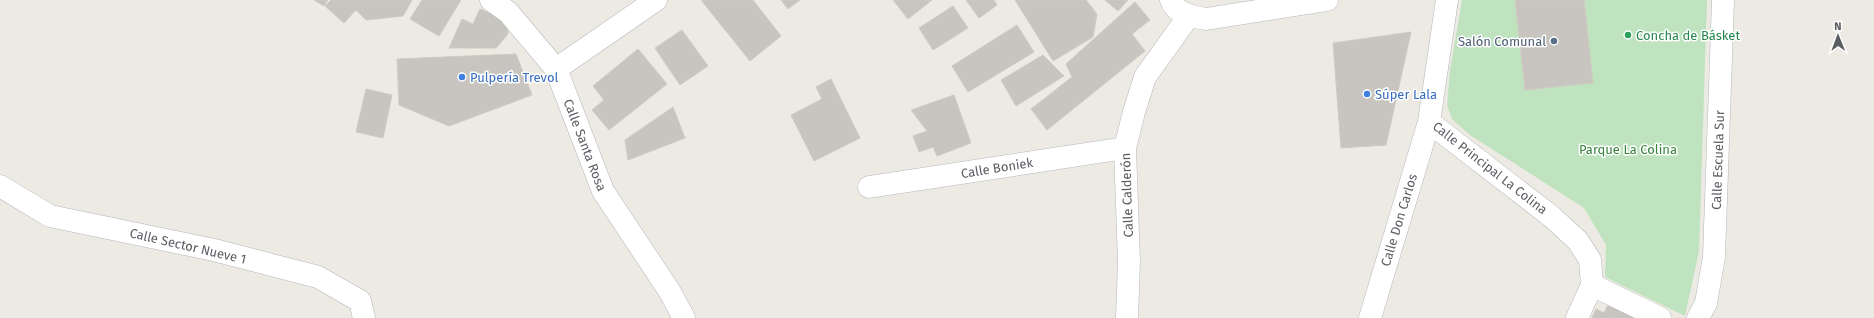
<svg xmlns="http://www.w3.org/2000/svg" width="1874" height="318" font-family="'Fira Sans',sans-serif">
  <rect width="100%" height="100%" fill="#eceae2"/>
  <!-- green -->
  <path fill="#bfe3bf" d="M1462 0H1515L1525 90 1584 0H1707L1699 251 1685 316 1605 277 1606 245 1584 208 1470 135 1452 119 1447 105 1450 71Z"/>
  <!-- building -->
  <path fill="#c8c4bf" stroke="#d0cbc0" d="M314 0H328L324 6Z
    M331 0H412L403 16 366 20 356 10 344 23 325 6Z
    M422 0H461L439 36 410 19Z
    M701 0H753L781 36 750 61Z
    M781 0H800L788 9Z
    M893 0H932L908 19Z
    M966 0H994L997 5 979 18Z
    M1015 0H1086L1097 14 1093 37 1053 61Z
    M1105 0H1128L1118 11Z
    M1515 0H1584L1593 83 1525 90Z
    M1135 2 1150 20 1132 34 1145 51 1047 130 1031 109 1072 77 1066 64Z
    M953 6 968 28 933 50 919 28Z
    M480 9 507 21 508 34 496 48H449L462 19 473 24Z
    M1017 25 1034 52 968 92 952 66Z
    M682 30 708 66 680 85 655 48Z
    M1411 32 1386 145 1341 148 1333 43Z
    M638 49 667 84 609 130 592 110 604 100 593 86Z
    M516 54 532 95 449 126 399 105 397 59Z
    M1043 55 1064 76 1016 106 1001 80Z
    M831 79 860 138 814 161 791 115 822 99 816 87Z
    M366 89 392 95 383 138 356 132Z
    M954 95 971 143 937 156 933 147 919 152 913 136 927 131 911 110Z
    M673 107 685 138 628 160 625 140Z
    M1609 303 1637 318H1592L1596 309 1604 313Z"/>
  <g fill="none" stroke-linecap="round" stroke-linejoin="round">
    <defs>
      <path id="street" d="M491 0 508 12 556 69 603 191 670 292 684 318
        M556 69 656 0
        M0 186 50 216 214 250 318 277 360 301 364 318
        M869 187 1125 148
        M1592 285 1660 318
        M1127 318 1129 261 1125 148 1134 112 1145 77 1188 17
        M1370 318 1429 122
        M1698 318 1706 303 1714 257 1723 0"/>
      <path id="secondary" d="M1171 0C1176 14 1193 17 1206 19L1327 0
        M1447 0 1429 122 1552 217 1578 241 1590 260 1592 285 1577 318"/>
    </defs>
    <!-- street casing -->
    <use href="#street" stroke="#b4b7bb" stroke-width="23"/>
    <!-- secondary casing -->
    <use href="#secondary" stroke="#b5b8bd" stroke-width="23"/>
    <!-- street -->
    <use href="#street" stroke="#fff" stroke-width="22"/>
    <!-- secondary -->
    <use href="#secondary" stroke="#fff" stroke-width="22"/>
  </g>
  <!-- markers -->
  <circle fill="#2e9e5b" stroke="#fff" stroke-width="1.5" cx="1628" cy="35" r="4"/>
  <circle fill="#5c6f8a" stroke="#fff" stroke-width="1.5" cx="1554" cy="41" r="4"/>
  <g fill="#3f7fe0" stroke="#fff" stroke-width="1.5">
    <circle cx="462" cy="77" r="4"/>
    <circle cx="1367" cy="94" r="4"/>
  </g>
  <g text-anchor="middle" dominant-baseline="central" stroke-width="3" stroke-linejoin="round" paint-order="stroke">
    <!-- leisure labels -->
    <g font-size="13" fill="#27864d" stroke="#fff" text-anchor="start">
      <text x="1636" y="35">Concha de Básket</text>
    </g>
    <!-- service labels -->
    <g font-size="13" fill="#4e5e75" stroke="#fff" text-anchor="end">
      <text x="1546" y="41">Salón Comunal</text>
    </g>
    <!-- shop labels -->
    <g font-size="13" fill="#366cbe" stroke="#fff" text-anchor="start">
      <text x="470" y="77">Pulpería Trevol</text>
      <text x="1375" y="94">Súper Lala</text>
    </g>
    <!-- street labels -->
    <g font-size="13" fill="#5a5d62" stroke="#fff">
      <text transform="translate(585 145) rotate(69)">Calle Santa Rosa</text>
      <text transform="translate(1718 160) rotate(-88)">Calle Escuela Sur</text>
      <text transform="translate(997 168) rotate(-9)">Calle Boniek</text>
      <text transform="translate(1490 168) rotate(38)">Calle Principal La Colina</text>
      <text transform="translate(1127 195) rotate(-92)">Calle Calderón</text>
      <text transform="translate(1399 220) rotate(-73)">Calle Don Carlos</text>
      <text transform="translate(188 246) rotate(13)">Calle Sector Nueve 1</text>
    </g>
    <!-- park labels -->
    <g font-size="13" fill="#39823c" stroke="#fff">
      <text x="1628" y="149">Parque La Colina</text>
    </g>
  </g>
  <!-- north arrow -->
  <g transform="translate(1838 36) rotate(359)" stroke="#ffffff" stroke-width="3" paint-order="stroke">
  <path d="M0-3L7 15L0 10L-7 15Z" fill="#5a5d62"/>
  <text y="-6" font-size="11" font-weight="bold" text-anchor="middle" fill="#5a5d62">N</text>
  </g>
</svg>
